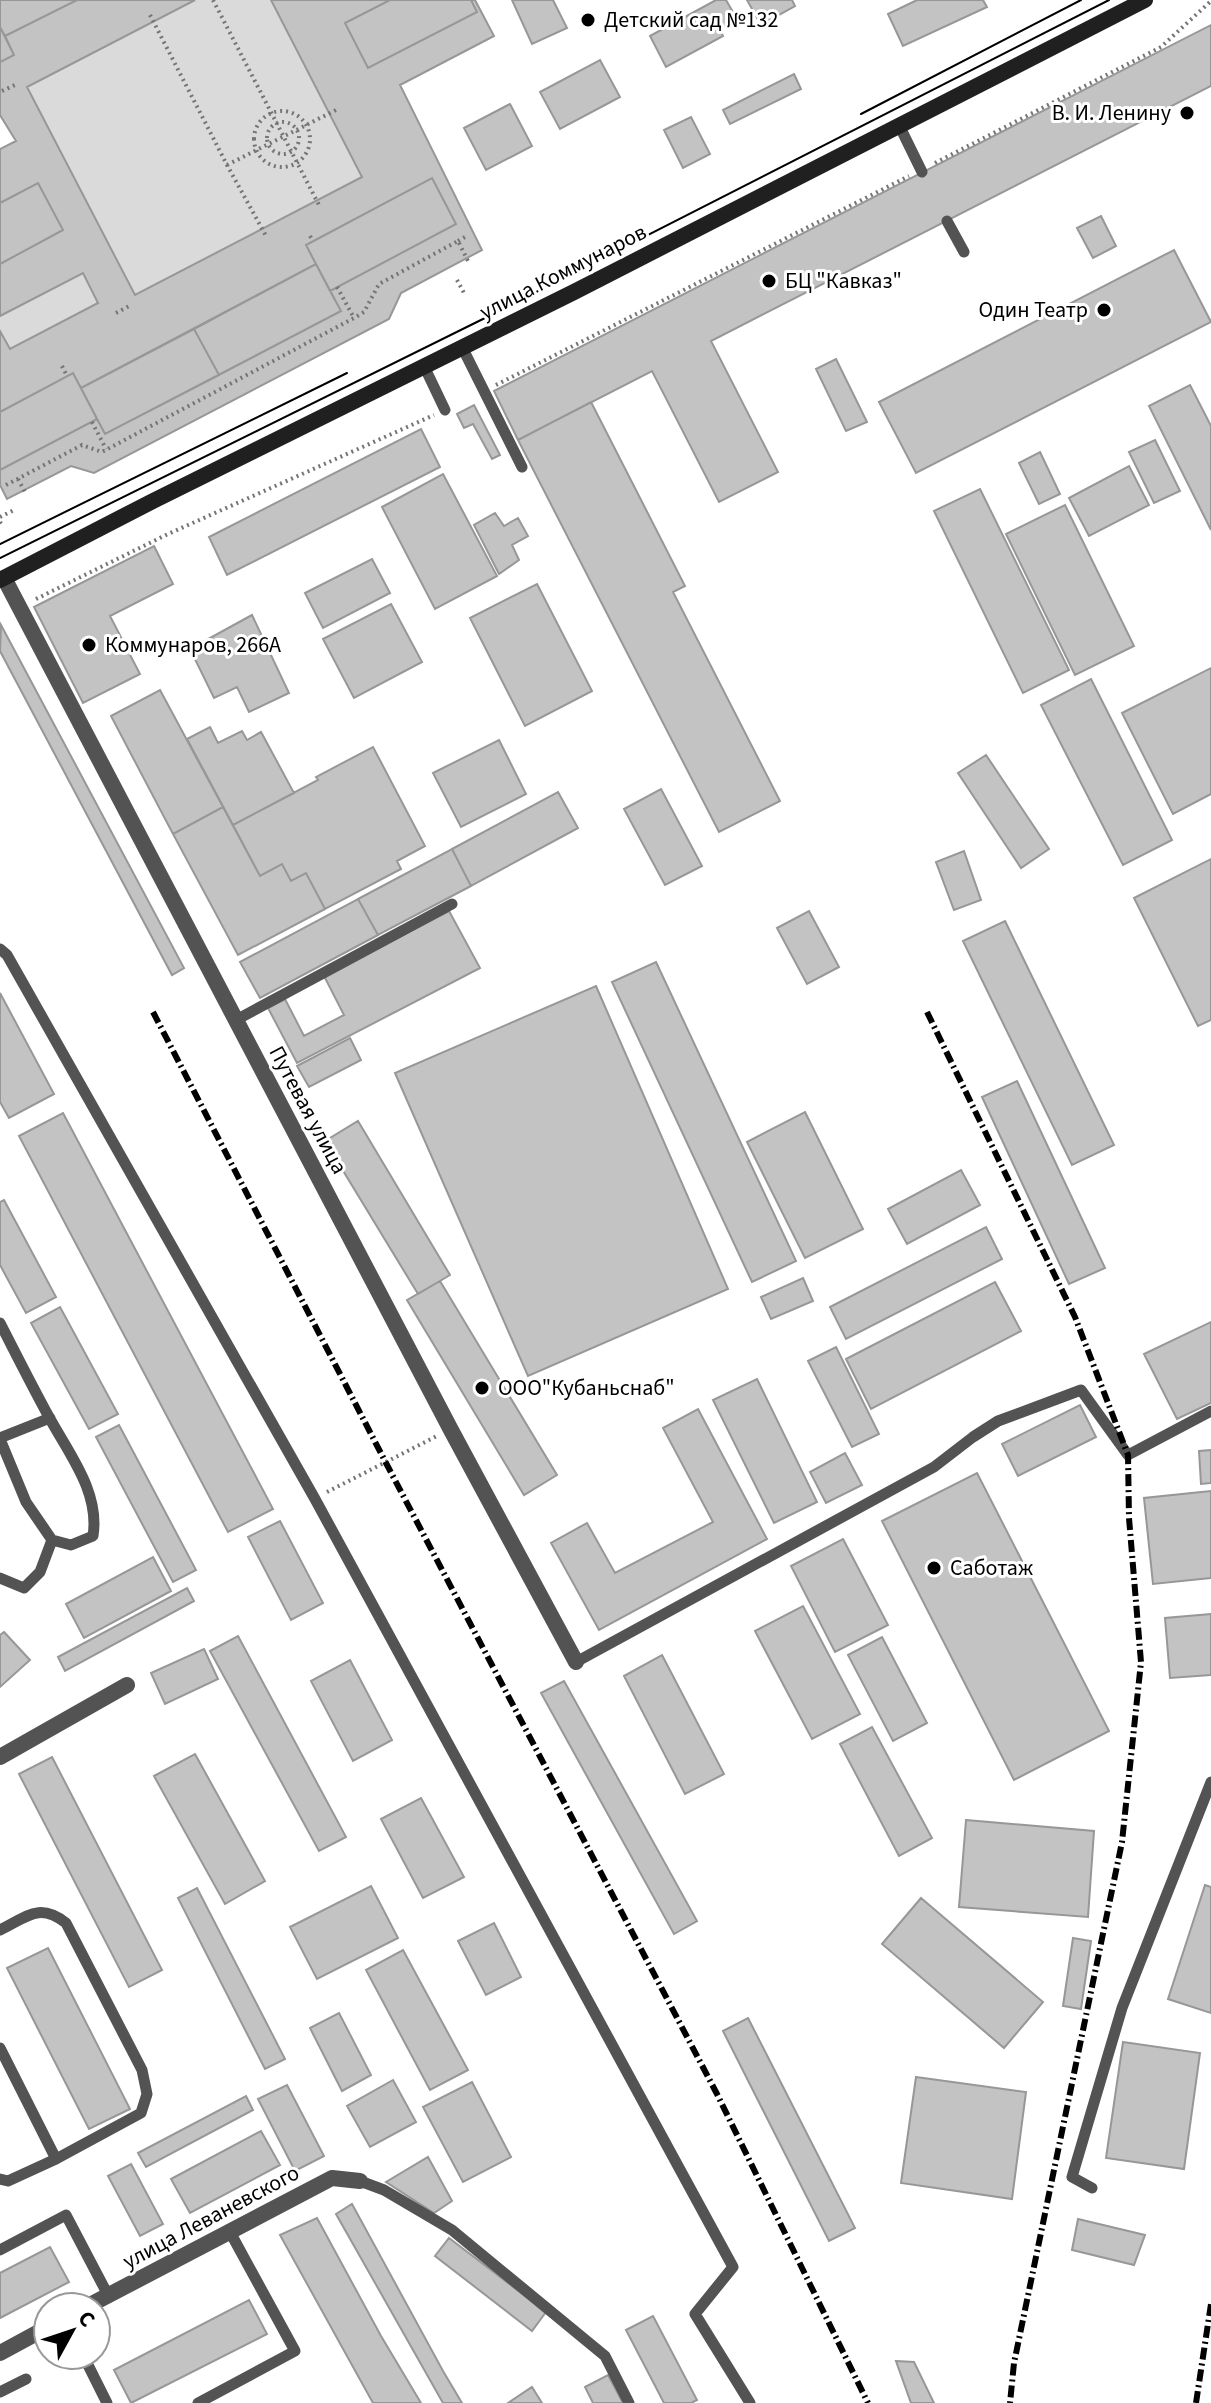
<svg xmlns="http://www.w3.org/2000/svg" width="1211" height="2403" font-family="'Source Sans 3',sans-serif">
  <rect width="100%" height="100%" fill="#fff"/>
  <!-- green -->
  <path fill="#dadada" d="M195 0H271L362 177 135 295 27 87Z
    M83 273 98 303 10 349 0 331V316Z"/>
  <!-- building -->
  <path fill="#c3c3c3" stroke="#979797" stroke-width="2" d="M0 0H77L5 36 0 27Z
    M77 0H195L27 87 135 295 362 177 271 0H390L345 23 368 68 477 12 471 0H475L494 36 400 85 482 250 401 293 389 319 94 473 71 466 7 499 0 485V470L97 419 105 434 341 311 330 291 456 224 432 178 306 245 316 264 81 388 73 373 0 412V331L10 349 98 303 83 273 0 316V264L63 230 38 183 0 203V149L16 141 0 115V62L14 55 5 36Z
    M390 0H471L477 12 368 68 345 23Z
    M512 0H553L567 28 532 44Z
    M716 0H726L737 19 719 28 723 36 666 67 650 36Z
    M747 0H792L795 6 761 25Z
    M917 0H983L987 7 903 46 888 14Z
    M1211 25V86L711 341 778 472 719 502 652 371 518 440 494 391Z
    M0 27 14 55 0 62Z
    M600 60 620 97 560 129 540 92Z
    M794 74 801 89 730 124 723 110Z
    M510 104 532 146 486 170 464 128Z
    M691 117 710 154 683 168 664 130Z
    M432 178 456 224 330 291 306 245Z
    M38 183 63 230 0 264V203Z
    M1101 216 1116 246 1093 258 1077 228Z
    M1174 250 1211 322 916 473 879 402Z
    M316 264 341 311 219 375 194 329Z
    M194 329 219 375 105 434 81 388Z
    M836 359 867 422 846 431 816 369Z
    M73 373 97 419 0 470V412Z
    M1190 385 1211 426V530L1149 406Z
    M591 402 685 586 673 592 780 801 719 832 518 440Z
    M474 405 500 455 492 459 473 424 464 428 457 414Z
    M421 429 440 467 227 575 209 537Z
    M1155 440 1180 491 1154 503 1129 452Z
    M1040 452 1060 494 1039 504 1019 463Z
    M1129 466 1149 505 1089 536 1069 498Z
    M443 474 497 576 435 609 382 507Z
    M980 489 1069 670 1023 693 934 511Z
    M1065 505 1134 646 1075 675 1006 534Z
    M495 513 504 526 518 518 528 536 512 545 519 560 499 574 474 525Z
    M154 546 173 584 110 616 140 674 83 703 34 607Z
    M372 559 390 593 323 628 305 593Z
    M537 584 592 691 525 726 470 618Z
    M391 604 422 662 354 698 323 639Z
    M252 615 289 693 249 712 237 687 214 698 190 649Z
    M1 625 184 968 172 975 0 651Z
    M1211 668V794L1173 814 1122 713Z
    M1091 679 1172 840 1123 865 1041 705Z
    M160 690 223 807 173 834 111 716Z
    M210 727 218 743 242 731 247 740 261 732 294 793 233 825 187 739Z
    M499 740 526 794 461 827 433 773Z
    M373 747 425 846 397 861 401 869 325 909 306 873 291 881 282 864 260 876 233 825 318 780 316 777Z
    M986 755 1049 849 1021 868 958 773Z
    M661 789 702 866 665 885 624 809Z
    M558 792 578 828 471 886 452 849Z
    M223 807 260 876 282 864 291 881 306 873 325 909 238 955 173 834Z
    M452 849 471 886 378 935 358 899Z
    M964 851 981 900 954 910 936 862Z
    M1211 859V1020L1198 1026 1134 898Z
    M358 899 378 935 260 998 240 962Z
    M449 911 480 968 297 1063 268 1008 285 999 304 1036 344 1015 324 976Z
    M809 911 839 967 807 984 777 928Z
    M1005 921 1114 1145 1072 1165 963 941Z
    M656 962 796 1261 752 1282 612 982Z
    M596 986 728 1289 528 1376 395 1073Z
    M0 993 54 1094 9 1118 0 1102Z
    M350 1038 361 1060 309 1087 297 1066Z
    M1017 1081 1105 1268 1069 1284 982 1097Z
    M805 1112 863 1229 805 1258 747 1142Z
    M63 1113 273 1509 228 1532 19 1136Z
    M358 1121 450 1275 418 1294 325 1141Z
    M961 1170 980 1205 907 1244 888 1209Z
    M4 1200 56 1297 26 1313 0 1265V1202Z
    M986 1227 1002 1259 846 1339 830 1307Z
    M803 1278 813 1301 771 1319 761 1297Z
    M440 1281 557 1475 524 1495 407 1300Z
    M995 1282 1021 1331 871 1409 846 1359Z
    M60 1307 118 1414 89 1429 31 1323Z
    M1211 1322V1403L1177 1419 1144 1354Z
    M836 1347 879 1434 852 1447 808 1361Z
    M757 1379 817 1502 774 1523 713 1400Z
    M1080 1405 1096 1437 1018 1476 1002 1444Z
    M698 1409 767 1539 599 1630 551 1543 587 1523 615 1573 713 1522 663 1428Z
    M119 1425 196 1570 173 1582 96 1437Z
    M1211 1450V1483L1201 1484 1199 1451Z
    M845 1453 862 1485 826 1503 810 1472Z
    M977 1473 1109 1731 1014 1780 882 1521Z
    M1211 1491V1578L1153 1584 1144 1498Z
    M280 1521 323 1603 291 1620 248 1537Z
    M843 1539 888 1625 835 1652 791 1566Z
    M153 1557 171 1591 84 1638 66 1604Z
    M187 1588 194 1601 65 1671 58 1657Z
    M803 1606 860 1714 812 1739 755 1631Z
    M1211 1614V1675L1170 1678 1165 1618Z
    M4 1632 30 1660 0 1687V1635Z
    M238 1636 346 1837 319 1851 210 1651Z
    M882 1637 927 1723 893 1741 848 1655Z
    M204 1649 218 1679 165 1704 151 1673Z
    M662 1655 724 1774 685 1794 624 1676Z
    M350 1660 392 1740 353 1761 311 1681Z
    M564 1681 697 1921 674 1934 541 1693Z
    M872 1727 932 1838 899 1856 840 1744Z
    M195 1754 265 1881 225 1904 154 1776Z
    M52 1757 162 1970 129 1987 19 1774Z
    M421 1798 464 1877 423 1898 381 1819Z
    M966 1820 1094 1831 1088 1917 959 1907Z
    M1205 1885 1211 1887V2013L1168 1999Z
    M371 1886 398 1938 317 1979 290 1927Z
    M197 1888 285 2059 265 2069 178 1898Z
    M921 1898 1043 2002 1004 2048 882 1944Z
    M494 1923 521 1977 486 1995 458 1941Z
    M1073 1938 1091 1941 1081 2009 1063 2006Z
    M48 1948 130 2109 89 2129 7 1968Z
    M403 1950 468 2070 430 2090 366 1970Z
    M339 2013 371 2075 342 2091 310 2028Z
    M748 2018 855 2228 829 2241 723 2031Z
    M1123 2042 1200 2053 1184 2169 1106 2158Z
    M916 2077 1026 2092 1012 2199 901 2183Z
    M393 2080 416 2122 370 2147 347 2106Z
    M472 2082 511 2157 463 2182 423 2107Z
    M287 2085 324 2156 295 2171 258 2099Z
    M246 2096 253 2110 146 2167 138 2153Z
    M261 2131 280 2165 190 2213 171 2179Z
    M428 2157 452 2201 434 2213 386 2182Z
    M131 2164 163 2224 140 2236 108 2176Z
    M352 2204 443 2371 462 2403H443L336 2214Z
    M317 2218 381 2336 421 2403H373L280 2235Z
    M1078 2219 1145 2235 1134 2265 1072 2250Z
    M449 2238 546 2312 532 2331 435 2256Z
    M50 2247 69 2282 0 2318V2273Z
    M249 2300 267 2334 131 2403 114 2370Z
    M653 2316 697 2400 691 2403H664L626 2330Z
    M896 2361 914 2362 934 2403H911Z
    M608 2375 623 2403H593L585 2387Z
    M532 2387 542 2403H508Z"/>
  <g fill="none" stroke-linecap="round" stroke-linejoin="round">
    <!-- path -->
    <path stroke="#757575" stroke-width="4" stroke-dasharray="2 4" stroke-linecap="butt" d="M213 0 320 207
      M150 15 227 165 266 236
      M2 91 17 84
      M254 139a28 28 0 1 1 56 0a28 28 0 1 1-56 0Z
      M267 138a16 16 0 1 1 32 0a16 16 0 1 1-32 0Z
      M935 163 1161 47 1211 1
      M227 165 336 110
      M310 236 313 241
      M458 241 465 237
      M457 280 464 293
      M337 287 354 318
      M116 313 131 305
      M62 366 67 376
      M496 385 909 176
      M92 422 106 449
      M18 479 26 494
      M6 485 82 445 102 452 354 318 364 312 379 284 458 241 469 263
      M0 517 14 510
      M0 522 2 525
      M36 599 168 534 434 415
      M327 1492 437 1436"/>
    <!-- service -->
    <path stroke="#535353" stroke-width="11" d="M899 125 922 172
      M947 221 964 252
      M462 347 522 467
      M424 366 445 410
      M0 949 7 955 315 1499 733 2267 695 2314 750 2403
      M236 1020 452 904
      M0 1323C16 1354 32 1386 49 1417 69 1454 100 1492 93 1536L71 1545 52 1540 26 1502 0 1439
      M0 1438 50 1418
      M0 1578 24 1588 40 1572 52 1540
      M576 1662 934 1467 973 1437 998 1421 1081 1390 1128 1455 1211 1411
      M0 1930C27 1917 39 1902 66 1923L142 2070 147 2094 141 2113 56 2159 8 2181 0 2179
      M0 2048 56 2159
      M360 2181 384 2190 452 2230 605 2356 629 2403
      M1092 2188 1072 2177 1122 2008 1211 1782
      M0 2250 66 2215 108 2295
      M83 2355 107 2403
      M0 2392 26 2379
      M198 2403 295 2351 230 2232"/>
    <!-- minor -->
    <path stroke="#535353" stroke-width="16" d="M4 578 451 1430 576 1662
      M0 1757 127 1685
      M86 2307 332 2178 360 2181
      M0 2353 48 2327"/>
    <!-- secondary -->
    <path stroke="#202020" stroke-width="16" d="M0 580 153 501 574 292 1145 0"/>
    <!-- tram -->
    <path stroke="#000" stroke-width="2" d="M861 114 1081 0
      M0 544 347 373
      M0 558 487 317 1109 0"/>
    <!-- rail -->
    <path stroke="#000" stroke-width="6" stroke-dasharray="12 4 2 4" stroke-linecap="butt" d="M153 1012 386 1463 717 2094 868 2403
      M927 1012 1075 1317 1128 1455 1129 1518 1141 1662 1122 1842 1014 2363 1010 2403
      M1196 2403 1211 2304"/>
  </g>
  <!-- markers -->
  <g fill="#000" stroke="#fff" stroke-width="3">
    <circle cx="588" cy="20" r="8"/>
    <circle cx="1187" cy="113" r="8"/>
    <circle cx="769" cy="281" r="8"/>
    <circle cx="1104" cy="310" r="8"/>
    <circle cx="89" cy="645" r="8"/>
    <circle cx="482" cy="1388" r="8"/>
    <circle cx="934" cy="1568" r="8"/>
  </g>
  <g text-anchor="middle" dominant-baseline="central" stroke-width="6" stroke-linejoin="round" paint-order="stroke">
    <!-- poi labels -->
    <g font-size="22" fill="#000" stroke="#fff" text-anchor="start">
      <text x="604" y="20">Детский сад №132</text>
      <text x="1171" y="113" text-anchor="end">В. И. Ленину</text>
      <text x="785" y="281">БЦ "Кавказ"</text>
      <text x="1088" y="310" text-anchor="end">Один Театр</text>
      <text x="105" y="645">Коммунаров, 266А</text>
      <text x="498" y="1388">ООО"Кубаньснаб"</text>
      <text x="950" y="1568">Саботаж</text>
    </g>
    <!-- street labels -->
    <g font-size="22" fill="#000" stroke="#fff">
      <text transform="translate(563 272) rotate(-27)">улица Коммунаров</text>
      <text transform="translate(308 1110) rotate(62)">Путевая улица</text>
      <text transform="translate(211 2217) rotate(-28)">улица Леваневского</text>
    </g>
  </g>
  <!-- north arrow -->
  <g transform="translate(72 2331) rotate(50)"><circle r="38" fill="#ffffff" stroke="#999999" stroke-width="2"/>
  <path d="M0-6L14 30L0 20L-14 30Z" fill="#000000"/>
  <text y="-12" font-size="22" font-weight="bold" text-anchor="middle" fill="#000000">С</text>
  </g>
</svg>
